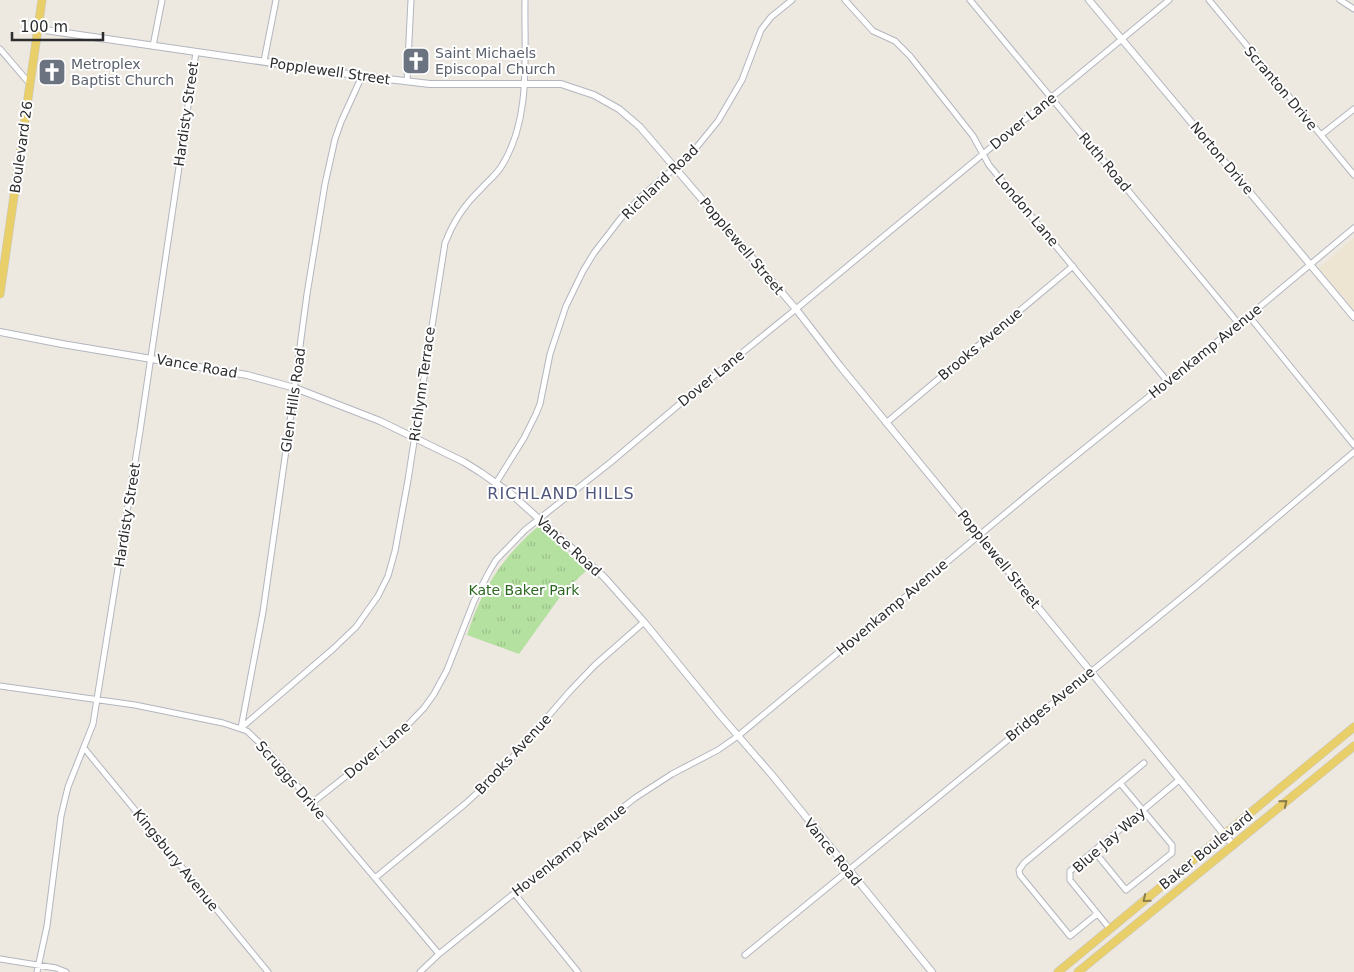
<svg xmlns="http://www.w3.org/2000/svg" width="1354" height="972" font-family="'DejaVu Sans',sans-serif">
  <defs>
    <pattern id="park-tufts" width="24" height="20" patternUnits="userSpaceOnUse" patternTransform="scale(1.25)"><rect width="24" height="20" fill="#b4e0a0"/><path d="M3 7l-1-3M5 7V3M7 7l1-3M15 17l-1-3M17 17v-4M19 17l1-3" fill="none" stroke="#9bc08a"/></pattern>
  </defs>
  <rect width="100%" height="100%" fill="#ede8e0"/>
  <!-- education -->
  <path fill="#ede5d1" d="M1354 238V310L1319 268Z"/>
  <!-- park -->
  <path fill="url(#park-tufts)" d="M541 524 546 528V532L586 571 565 590 519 654 467 635C482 588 503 556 541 524Z"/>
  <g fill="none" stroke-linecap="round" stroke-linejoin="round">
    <defs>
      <path id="minor" d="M845 0 873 31 895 41 910 56 973 136 989 165 1168 382
        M970 0 1239 324
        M1209 0 1354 175
        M1340 0 1354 9
        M153 46 162 0
        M0 49 30 84
        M264 61 276 0
        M407 81 411 0
        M1321 135 1354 109
        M1249 316 1354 445
        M886 423 1073 266
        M496 483 524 438 536 414 540 404 550 354 566 306 583 271 594 253 621 218 642 196 691 154 718 121 742 80 761 30 771 17 792 0
        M0 686 135 705 223 723 247 731 268 751 439 954
        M241 728 333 649 356 627 378 596 388 576 395 551 408 480 445 243C453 222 464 205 480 190 487 182 495 176 501 167 532 119 524 55 525 0
        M241 728 263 612 288 436 307 294 325 184 335 139 341 122 362 76
        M84 748 268 972
        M312 803 398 735 424 708 434 694 447 670 474 601 489 572 496 560 525 530 611 462 695 391 796 309 1169 0
        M1094 851 1126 890 1172 853V845L1120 783 1144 763
        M375 878 465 804 499 773 570 691 595 665 644 622
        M514 893 578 972
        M1097 914 1070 936 1020 875 1019 870 1024 863 1120 783
        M1110 929 1070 880V871L1179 780
        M745 955 1196 586 1354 452
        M0 959 56 968 66 972
        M37 972 47 926 61 816 68 787 93 724 140 431 196 52
        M420 972 439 954 543 870 635 798 672 774 718 750 738 736 1048 478 1239 324 1354 228"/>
      <path id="tertiary" d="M1089 0 1354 317
        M38 29 362 76 430 84H561L594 95 619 109 640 127 796 309 840 366 1233 845
        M0 332 62 344 247 375 295 388 380 421 464 462 480 472 510 493 604 577 644 622 720 715 772 775 932 972"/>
      <path id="primary" d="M0 294 42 0
        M1058 972 1354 727
        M1078 972 1354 746"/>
    </defs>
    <!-- minor casing -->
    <use href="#minor" stroke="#b3b6bf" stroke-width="7"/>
    <!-- tertiary casing -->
    <use href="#tertiary" stroke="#b3b6bf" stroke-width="8"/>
    <!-- primary casing -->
    <use href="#primary" stroke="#c8c8c8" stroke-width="9"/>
    <!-- minor -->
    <use href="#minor" stroke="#fff" stroke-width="5"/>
    <!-- tertiary -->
    <use href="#tertiary" stroke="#fff" stroke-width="6"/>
    <!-- primary -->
    <use href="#primary" stroke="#e9cf69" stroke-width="8"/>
  </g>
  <!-- one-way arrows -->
  <defs><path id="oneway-chevron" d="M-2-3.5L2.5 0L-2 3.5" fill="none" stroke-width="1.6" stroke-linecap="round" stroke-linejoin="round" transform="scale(1.25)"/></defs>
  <g stroke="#8b7e4b">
    <use href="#oneway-chevron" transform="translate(1284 803) rotate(-39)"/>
    <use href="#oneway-chevron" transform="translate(1146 899) rotate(141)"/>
  </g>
  <!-- icons -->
  <defs>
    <symbol id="church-square" viewBox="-11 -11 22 22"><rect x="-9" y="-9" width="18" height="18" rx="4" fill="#6b7280" stroke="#fff"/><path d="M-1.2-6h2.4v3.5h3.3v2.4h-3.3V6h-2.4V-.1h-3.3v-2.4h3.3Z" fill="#fff"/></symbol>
  </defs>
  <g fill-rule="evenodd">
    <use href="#church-square" x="400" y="45" width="32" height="32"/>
    <use href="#church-square" x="36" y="56" width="32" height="32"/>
  </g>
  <g text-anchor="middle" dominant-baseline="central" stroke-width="4" stroke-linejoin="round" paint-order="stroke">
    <!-- worship labels -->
    <g font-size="14" fill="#5b616d" stroke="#fff" text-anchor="start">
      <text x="435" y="53">Saint Michaels<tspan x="435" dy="16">Episcopal Church</tspan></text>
      <text x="71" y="64">Metroplex<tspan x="71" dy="16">Baptist Church</tspan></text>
    </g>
    <!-- street labels -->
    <g font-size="14" fill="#2d2d2d" stroke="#fff">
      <text transform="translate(330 71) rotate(8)">Popplewell Street</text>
      <text transform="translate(1281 88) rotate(50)">Scranton Drive</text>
      <text transform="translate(186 114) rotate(-82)">Hardisty Street</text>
      <text transform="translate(1023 121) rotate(-39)">Dover Lane</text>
      <text transform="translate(21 147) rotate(-82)">Boulevard 26</text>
      <text transform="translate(1222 158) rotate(50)">Norton Drive</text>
      <text transform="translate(1105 162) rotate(50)">Ruth Road</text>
      <text transform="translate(660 182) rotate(-44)">Richland Road</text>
      <text transform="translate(1027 210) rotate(50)">London Lane</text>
      <text transform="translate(742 246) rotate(50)">Popplewell Street</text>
      <text transform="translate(980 344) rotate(-40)">Brooks Avenue</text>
      <text transform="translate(1205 351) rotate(-39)">Hovenkamp Avenue</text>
      <text transform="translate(197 366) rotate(10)">Vance Road</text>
      <text transform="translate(711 378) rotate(-39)">Dover Lane</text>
      <text transform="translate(422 384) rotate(-82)">Richlynn Terrace</text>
      <text transform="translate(293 400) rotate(-82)">Glen Hills Road</text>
      <text transform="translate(127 515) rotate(-81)">Hardisty Street</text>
      <text transform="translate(569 546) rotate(42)">Vance Road</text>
      <text transform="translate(999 559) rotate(51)">Popplewell Street</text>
      <text transform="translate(892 607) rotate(-40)">Hovenkamp Avenue</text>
      <text transform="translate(1050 704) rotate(-39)">Bridges Avenue</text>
      <text transform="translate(377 750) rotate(-40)">Dover Lane</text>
      <text transform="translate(513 754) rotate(-47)">Brooks Avenue</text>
      <text transform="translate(291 780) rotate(49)">Scruggs Drive</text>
      <text transform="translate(1109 840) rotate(-41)">Blue Jay Way</text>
      <text transform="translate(569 850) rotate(-38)">Hovenkamp Avenue</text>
      <text transform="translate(1206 850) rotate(-39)">Baker Boulevard</text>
      <text transform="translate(833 852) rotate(51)">Vance Road</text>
      <text transform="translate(176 860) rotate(51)">Kingsbury Avenue</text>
    </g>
    <!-- park labels -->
    <g font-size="14" fill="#2c671f" stroke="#fff">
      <text x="524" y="590">Kate Baker Park</text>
    </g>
    <!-- quarter labels -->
    <g font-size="16" letter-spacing="1" fill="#4f567b" stroke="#fff">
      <text x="561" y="493">RICHLAND HILLS</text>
    </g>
  </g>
  <!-- scale -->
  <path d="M12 32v8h91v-8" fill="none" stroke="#2d2d2d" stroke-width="2.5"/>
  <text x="20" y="32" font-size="15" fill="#2d2d2d" stroke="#ffffff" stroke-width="4" paint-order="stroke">100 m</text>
</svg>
